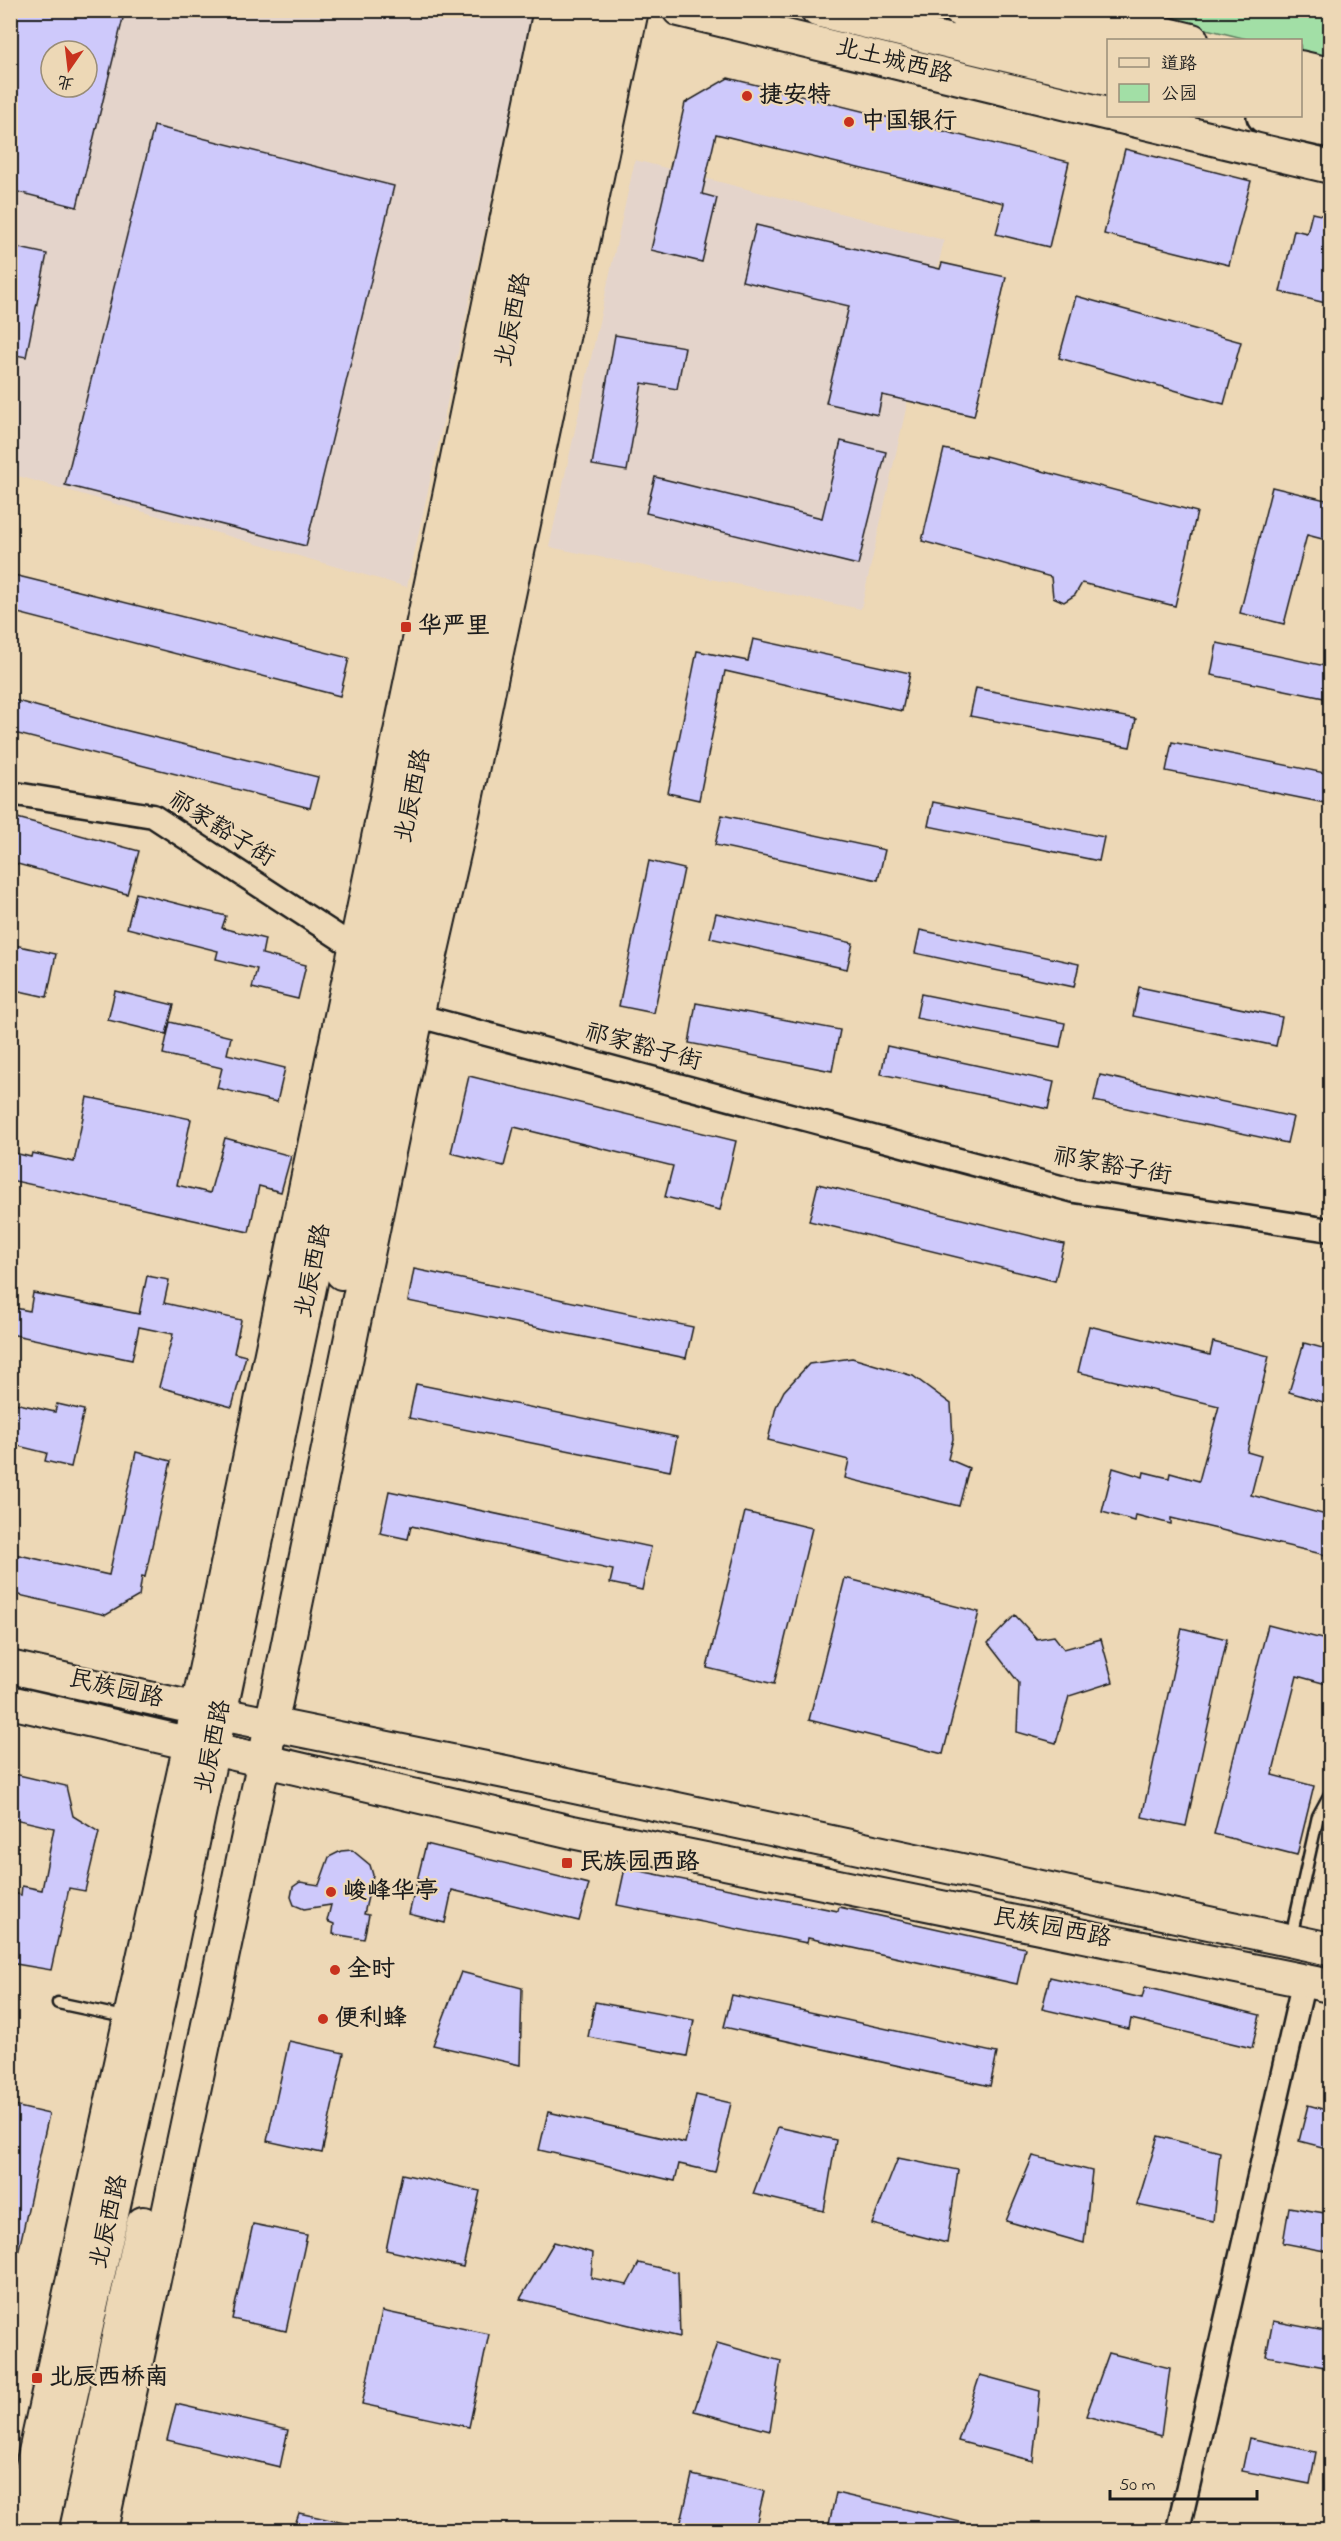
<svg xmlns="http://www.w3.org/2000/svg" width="1341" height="2541" font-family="'Indie Flower','LXGW WenKai TC',sans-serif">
  <rect width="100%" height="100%" fill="#edd8b6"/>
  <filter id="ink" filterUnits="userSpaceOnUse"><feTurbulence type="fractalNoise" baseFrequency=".0167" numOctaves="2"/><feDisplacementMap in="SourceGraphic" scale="12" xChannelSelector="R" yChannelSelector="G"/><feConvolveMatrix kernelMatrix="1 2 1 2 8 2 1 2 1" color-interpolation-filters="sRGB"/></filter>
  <g filter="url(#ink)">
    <!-- built -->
    <path fill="#e4d4cb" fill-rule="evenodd" d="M517 10 532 14 407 587 11 474 10 11ZM51 51H87V87H51Z
      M635 160 944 240 861 609 549 547Z"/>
    <!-- green -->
    <path fill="#a2dfa6" stroke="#5f7e61" stroke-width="1.5" d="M1133 11H1330V61L1301 53 1300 40H1251Z"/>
    <!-- building -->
    <path fill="#cec9fb" stroke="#1c1c1c" stroke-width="1.5" fill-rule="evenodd" d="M10 10H125L77 207 10 190ZM51 51H87V87H51Z
      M728 78 1069 162 1049 247 996 234 1004 203 716 134 702 194 717 198 702 262 651 250 685 103Z
      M154 126 394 186 306 546 65 485Z
      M1125 149 1251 181 1229 265 1104 234Z
      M1312 213 1330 217V304L1280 292 1294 230 1307 233Z
      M756 225 940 269 942 263 1006 277 974 416 882 395 878 415 826 403 849 306 742 281Z
      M10 246 47 254 26 357 10 354Z
      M1076 296 1241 342 1224 404 1059 358Z
      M615 335 685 347 677 389 642 383 627 471 592 465Z
      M841 441 886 452 858 565 646 513 655 477 822 518Z
      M944 449 985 458V456L1197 512 1175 606 1082 583 1075 595 1064 602 1053 597 1051 577 922 541Z
      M1272 487 1330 501V541L1307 535 1284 624 1240 613Z
      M10 574 349 658 340 696 10 611Z
      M753 639 910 673 902 711 725 671 699 800 668 793 697 651 748 661Z
      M1217 643 1330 667 1329 699 1211 675Z
      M976 688 1136 719 1130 747 970 716Z
      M10 699 116 728 318 777 310 808 10 732Z
      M1172 742 1330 774V804L1166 771Z
      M933 802 1104 837 1099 861 928 826Z
      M722 815 885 850 878 880 715 845Z
      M10 816 139 851 127 894 10 862Z
      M649 861 684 869 654 1013 619 1006Z
      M136 893 226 916 222 928 265 939 262 954 306 965 298 999 252 988 257 969 216 959 218 951 127 928Z
      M716 913 853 943 847 969 710 938Z
      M920 930 1079 964 1074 987 915 953Z
      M10 944 56 954 47 997 10 989Z
      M1139 987 1282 1017 1276 1046 1133 1016Z
      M115 991 174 1005 166 1034 108 1020Z
      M921 994 1065 1023 1060 1047 916 1018Z
      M696 1003 840 1030 832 1071 689 1043Z
      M170 1022 231 1037 227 1054 285 1068 277 1102 217 1088 222 1068 163 1054Z
      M887 1046 1054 1082 1048 1109 881 1074Z
      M1100 1075 1293 1117 1287 1143 1094 1101Z
      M469 1076 736 1141 720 1210 665 1197 673 1166 514 1127 504 1166 451 1153Z
      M87 1097 191 1119 177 1185 210 1193 225 1138 291 1156 281 1192 259 1186 249 1232 10 1180V1152L31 1157 32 1153 74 1162Z
      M818 1184 1064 1244 1055 1281 809 1221Z
      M414 1269 693 1327 686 1358 408 1301Z
      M147 1276 169 1280 164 1303 241 1320 234 1353 246 1356 232 1407 159 1387 173 1334 139 1327 132 1360 10 1334V1307L30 1311 33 1293 139 1314Z
      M1089 1326 1210 1355 1213 1342 1269 1356 1247 1452 1261 1456 1251 1495 1330 1516V1556L1171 1518V1524L1136 1515 1135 1521 1102 1512 1113 1468 1143 1477 1144 1472 1169 1478 1170 1473 1199 1481 1219 1406 1078 1372Z
      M1304 1343 1330 1350V1404L1289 1392Z
      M852 1358 913 1376 951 1404 953 1439 948 1459 969 1468 959 1506 845 1478 849 1460 768 1440 776 1407 784 1391 809 1364Z
      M416 1384 677 1437 670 1471 409 1418Z
      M10 1402 55 1412 57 1404 84 1410 71 1467 45 1461 47 1453 10 1444Z
      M136 1452 171 1461 145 1577 142 1576 139 1596 106 1615 10 1593V1553L109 1575Z
      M389 1491 651 1547 642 1590 610 1583 613 1570 411 1526 408 1539 380 1533Z
      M745 1512 812 1528 774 1684 707 1668Z
      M845 1578 979 1612 943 1754 809 1720Z
      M1015 1615 1037 1639 1054 1636 1064 1649 1101 1639 1113 1682 1069 1696 1056 1743 1017 1732 1019 1683 988 1643Z
      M1268 1625 1330 1641V1685L1297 1676 1272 1775 1314 1786 1297 1855 1214 1834Z
      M1182 1628 1227 1639 1186 1826 1142 1817Z
      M10 1773 66 1786 73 1816 99 1832 85 1891 69 1888 51 1970 10 1963V1892L21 1895 22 1886 42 1890 54 1828 10 1818Z
      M426 1844 589 1884 579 1921 452 1890 445 1923 409 1914Z
      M352 1850 370 1865 373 1875 364 1914 369 1915 364 1939 333 1934 334 1924 327 1921 331 1905 304 1909 294 1905 291 1897 293 1887 300 1882 319 1885 329 1857 341 1851Z
      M625 1868 838 1911 839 1907 1025 1948 1017 1984 808 1938 807 1943 617 1905Z
      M461 1972 522 1988 520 2065 433 2045Z
      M1050 1977 1142 1998 1145 1987 1260 2015 1252 2048 1131 2019 1129 2029 1042 2009Z
      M732 1995 997 2053 990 2086 724 2027Z
      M595 2002 694 2020 687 2056 588 2037Z
      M289 2041 344 2053 322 2153 267 2141Z
      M696 2095 731 2103 715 2172 679 2164 675 2181 539 2150 548 2112 685 2143Z
      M10 2105 49 2114 17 2258H10Z
      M1308 2105 1330 2111V2149L1299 2141Z
      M778 2127 836 2140 824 2211 753 2194Z
      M1158 2136 1220 2152 1213 2221 1137 2205Z
      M1033 2156 1092 2171 1084 2243 1006 2221Z
      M898 2158 958 2170 947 2243 872 2224Z
      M402 2174 480 2191 463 2267 386 2250Z
      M1289 2207 1330 2214V2252L1283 2243Z
      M253 2224 307 2235 286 2331 232 2319Z
      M554 2242 593 2253 591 2278 627 2285 639 2263 678 2272 680 2337 520 2299Z
      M382 2311 489 2334 469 2427 362 2404Z
      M1273 2321 1330 2332V2368L1266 2356Z
      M717 2343 781 2361 770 2431 694 2411Z
      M1109 2353 1170 2368 1161 2436 1086 2416Z
      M980 2375 1040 2391 1033 2461 958 2441Z
      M176 2404 288 2430 280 2467 167 2440Z
      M1249 2438 1316 2452 1310 2484 1242 2471Z
      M692 2475 764 2491 755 2530H679Z
      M836 2493 969 2524V2530H858L829 2524Z
      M299 2513 349 2524 348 2530H293Z"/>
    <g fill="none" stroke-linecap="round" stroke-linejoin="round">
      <defs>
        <path id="lane" d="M1291 1937 1318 1816 1330 1794
          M58 2003 129 2018"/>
        <path id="street" d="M10 793 153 816 366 955
          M404 1012 1075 1191 1330 1230
          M1178 2530 1304 1980"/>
        <path id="secondary" d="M679 10 1108 114
          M1068 10 1192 40
          M1300 67 1330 74
          M1116 116 1330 167
          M342 1273 394 1009 602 10
          M10 1667 221 1714 505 1772 1330 1949
          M10 1702 572 1832 1330 1986
          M18 2530 190 1743 550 10
          M41 2530 155 2023 579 10
          M76 2530 143 2223
          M101 2530 264 1760 417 1016 461 823 632 10"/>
        <path id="primary" d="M818 10 1108 79
          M960 10 1108 46
          M1300 91 1330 99
          M1264 116 1330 131"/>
      </defs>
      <!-- lane casing -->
      <use href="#lane" stroke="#1c1c1c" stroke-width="15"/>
      <!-- street casing -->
      <use href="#street" stroke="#1c1c1c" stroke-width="27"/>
      <!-- secondary casing -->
      <use href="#secondary" stroke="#1c1c1c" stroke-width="36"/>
      <!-- primary casing -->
      <use href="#primary" stroke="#1c1c1c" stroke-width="38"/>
      <!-- lane -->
      <use href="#lane" stroke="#edd8b6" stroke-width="10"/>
      <!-- street -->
      <use href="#street" stroke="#edd8b6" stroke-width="22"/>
      <!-- secondary -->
      <use href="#secondary" stroke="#edd8b6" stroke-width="32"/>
      <!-- primary -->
      <use href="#primary" stroke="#edd8b6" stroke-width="33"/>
    </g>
  </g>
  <!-- markers -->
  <g fill="#c8321e" stroke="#edd8b6" stroke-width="2">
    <circle cx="747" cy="96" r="6"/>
    <circle cx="849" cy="122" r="6"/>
    <rect x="400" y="621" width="12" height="12" rx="3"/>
    <rect x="561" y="1857" width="12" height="12" rx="3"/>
    <circle cx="331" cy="1892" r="6"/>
    <circle cx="335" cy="1970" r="6"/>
    <circle cx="323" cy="2019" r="6"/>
    <rect x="31" y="2372" width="12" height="12" rx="3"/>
  </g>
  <g text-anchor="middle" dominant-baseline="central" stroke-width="4.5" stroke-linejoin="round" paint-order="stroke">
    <!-- street labels -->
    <g font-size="24" fill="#1c1c1c" stroke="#edd8b6">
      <text transform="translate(894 62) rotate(14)">北土城西路</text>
      <text transform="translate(514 320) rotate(-78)">北辰西路</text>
      <text transform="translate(414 796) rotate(-78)">北辰西路</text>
      <text transform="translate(221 830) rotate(32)">祁家豁子街</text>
      <text transform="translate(643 1048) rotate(15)">祁家豁子街</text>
      <text transform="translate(1112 1167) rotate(10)">祁家豁子街</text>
      <text transform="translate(314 1271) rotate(-78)">北辰西路</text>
      <text transform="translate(116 1690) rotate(13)">民族园路</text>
      <text transform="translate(214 1747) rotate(-78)">北辰西路</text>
      <text transform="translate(1052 1929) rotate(11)">民族园西路</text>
      <text transform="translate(110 2222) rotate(-77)">北辰西路</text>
    </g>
    <!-- poi labels -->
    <g font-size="24" font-weight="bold" fill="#1c1c1c" stroke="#edd8b6" text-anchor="start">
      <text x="759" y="96">捷安特</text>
      <text x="861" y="122">中国银行</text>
      <text x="418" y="627">华严里</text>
      <text x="579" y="1863">民族园西路</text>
      <text x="343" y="1892">峻峰华亭</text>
      <text x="347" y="1970">全时</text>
      <text x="335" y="2019">便利蜂</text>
      <text x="49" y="2378">北辰西桥南</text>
    </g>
  </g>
  <!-- margin -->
  <rect width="1341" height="2541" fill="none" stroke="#edd8b6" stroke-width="36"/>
  <rect x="18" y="18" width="1305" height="2505" fill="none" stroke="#1c1c1c" stroke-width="2" filter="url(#ink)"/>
  <!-- legend -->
  <rect x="1107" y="39" width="195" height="78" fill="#edd8b6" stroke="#998d78" stroke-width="1.5"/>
  <rect x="1119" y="58" width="30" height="9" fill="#edd8b6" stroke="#998d78" stroke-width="1.5"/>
  <text x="1161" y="69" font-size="18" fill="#1c1c1c">道路</text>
  <rect x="1119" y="84" width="30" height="18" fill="#a2dfa6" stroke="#998d78" stroke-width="1.5"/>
  <text x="1161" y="99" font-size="18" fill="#1c1c1c">公园</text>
  <!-- north arrow -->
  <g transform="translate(69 69) rotate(194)"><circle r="28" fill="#edd8b6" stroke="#998d78" stroke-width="1.5"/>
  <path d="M0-4.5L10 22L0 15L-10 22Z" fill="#c8321e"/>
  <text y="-9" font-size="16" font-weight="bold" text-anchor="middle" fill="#1c1c1c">北</text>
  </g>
  <!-- scale -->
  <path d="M1110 2490v9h147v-9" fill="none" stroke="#1c1c1c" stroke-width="3"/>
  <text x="1119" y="2490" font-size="18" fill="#1c1c1c" stroke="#edd8b6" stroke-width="4.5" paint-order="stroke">50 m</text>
</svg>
